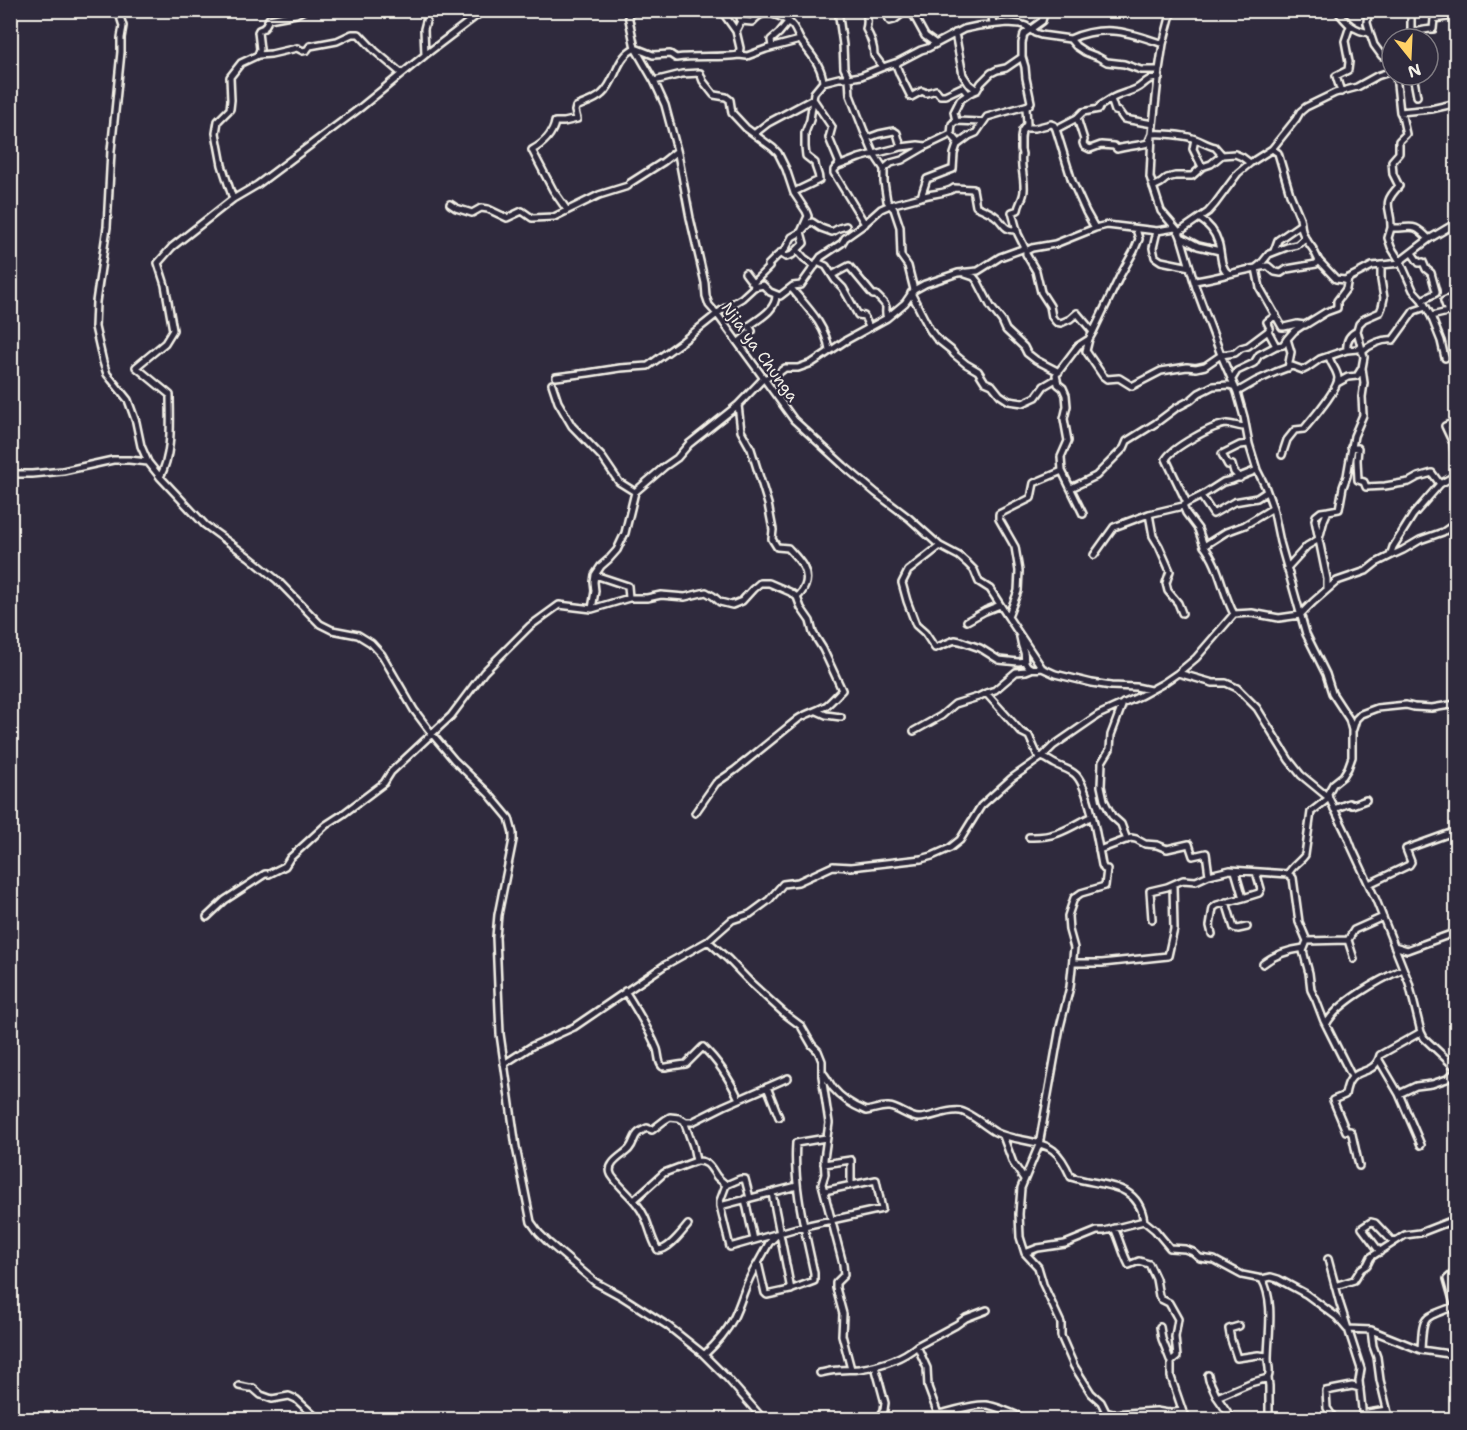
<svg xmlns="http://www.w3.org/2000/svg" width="1467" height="1430" font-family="'Shantell Sans',sans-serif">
  <rect width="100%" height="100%" fill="#2f2a3d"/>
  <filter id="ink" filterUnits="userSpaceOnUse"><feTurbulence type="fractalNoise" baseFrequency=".0167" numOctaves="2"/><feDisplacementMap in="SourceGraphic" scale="12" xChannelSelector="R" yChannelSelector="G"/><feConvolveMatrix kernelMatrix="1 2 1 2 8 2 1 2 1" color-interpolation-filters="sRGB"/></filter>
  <g filter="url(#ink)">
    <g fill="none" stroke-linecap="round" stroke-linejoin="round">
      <defs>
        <path id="minor" d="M118 10 123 26 121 38V52L111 151 107 227 96 302 95 327 103 362 107 374 128 400 136 422 141 446 148 462 160 477 205 525 249 557 277 580 320 624 332 630 358 635 371 643 382 655 414 710 432 734 454 760 489 794 509 818 513 833V840L498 915 496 937 499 1011 500 1034 516 1147 531 1222 539 1233 549 1243 595 1282 621 1296 668 1326 702 1353 728 1379 764 1420
          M627 10 635 48 654 81 665 105 678 154 690 218 705 283 706 296 709 305 717 314 794 420 844 466 876 493 909 518 940 546
          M721 10 736 31
          M740 10 739 14 741 21 752 22C755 19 758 15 763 14 772 12 786 18 792 25 796 29 798 37 801 41 810 54 822 65 823 82
          M865 10C868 17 868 22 866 29 870 36 874 46 874 55L883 67
          M884 10 890 21 894 20 907 10
          M907 10 914 16 925 36 936 44
          M991 10 993 24
          M1337 10C1347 24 1353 30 1370 33L1374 45 1382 56H1392
          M1368 10 1367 23 1370 33
          M1411 10V39
          M741 21 736 31 740 48 739 55 747 56 766 49 800 40
          M1411 32C1419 32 1425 29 1433 29L1434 19 1447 17 1448 10
          M955 33 963 75 969 84 977 90
          M1070 39C1105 24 1129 32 1163 44
          M772 47 771 40 779 33 788 22
          M258 55 271 54 297 48 303 51 307 50 310 46 337 41 352 34H359L375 51 402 74
          M425 55 424 29 429 10
          M898 62 896 65 900 75 911 97 922 91 926 93 936 90 940 95H945L962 87 968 94
          M1396 75 1400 112 1431 109 1453 104 1456 102
          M1413 75 1417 96
          M654 81 682 74 700 73 703 81 714 95 726 97 730 100 732 113 746 128 773 148 778 153 786 169 794 193 806 211 808 216 801 232 804 243 792 255 786 257 780 253
          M1341 92 1336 76 1348 70 1349 62 1345 41 1350 26
          M1077 118 1084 140 1083 143 1084 146 1090 149 1101 145 1114 146 1117 149C1127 146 1138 146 1148 143L1152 134C1160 133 1184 135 1192 138 1200 140 1206 145 1215 147L1222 155 1235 154 1242 157 1250 163
          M956 121 980 122 982 124
          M1153 124 1124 119 1119 112 1115 111 1111 99C1119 94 1127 93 1136 89 1145 85 1145 78 1159 78
          M1025 128H1035L1051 124 1054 125 1056 129
          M754 134 768 123 813 99 832 127 829 138 839 162 838 166 834 170V173L865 224
          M868 138 879 134 894 131 897 133 901 147 918 145 926 146 951 134
          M1195 139 1193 149 1202 167 1211 164 1222 155
          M959 143 951 134 952 124 956 121 954 112 960 100 970 93 977 90 981 83 991 73 997 70 1006 68 1022 57
          M1272 149 1278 153 1290 194 1300 218 1302 231 1305 238 1313 249 1319 261 1336 279 1345 280 1372 266 1401 263 1403 259 1429 239 1456 223
          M838 166 859 158 901 147
          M884 169 891 163 902 160 926 146
          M1153 187 1161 183 1167 178 1175 176H1192L1202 167
          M794 192 819 180C819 172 815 170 815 163L806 156 805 147V133L810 120 814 93 823 82 839 78H849L861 76 883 67 898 62 921 50 928 48 964 29 978 26 1008 23 1020 24 1026 26 1035 33 1041 35 1070 39 1076 46 1085 52 1098 57 1107 62 1124 64 1141 70H1159
          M921 197C931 193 947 194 954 188L973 189 976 206C982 209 988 211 994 215 1004 221 1002 231 1017 230
          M233 199 222 165 216 133 218 121 230 109 231 100 230 77 241 63 258 55 260 49 258 32 259 30 264 28 269 19 296 14 304 10
          M450 204 456 208 472 213 481 208 488 209 507 218 522 211 532 218 554 217 599 195 628 186 630 183 663 162 677 151
          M567 210 553 190 532 150C543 144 553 134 555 122H564L577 119 575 111 576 107C585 103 596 100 602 94 614 83 615 68 624 57 627 53 631 50 635 48L653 55 670 54 676 58C697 55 718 58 739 55
          M1200 219C1208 224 1215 232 1218 242 1222 253 1219 267 1229 274
          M1095 228 1086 212 1072 181 1056 129 1077 118 1083 112 1099 109 1100 106 1111 99
          M1391 228C1392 206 1380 206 1399 186L1393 174 1392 161 1399 153V141L1406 134 1402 116 1400 112
          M1136 229 1139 239 1134 251 1120 276 1093 332 1089 339 1078 346 1056 375 1058 384 1063 388 1066 395 1067 406 1064 419 1068 441 1061 457 1062 471 1034 483 1031 498 999 514V519L1015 547 1019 571 1018 591 1008 617 1042 668 1055 674 1092 683 1111 686 1136 687 1150 690
          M1157 231 1153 248 1155 257 1161 261 1190 267
          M1179 232 1208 212 1215 204 1238 173 1250 163 1272 149 1296 119 1300 112 1306 107 1335 93 1357 87 1377 76 1392 71
          M1181 237 1198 246 1220 251
          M1305 238 1297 245 1287 247 1269 254 1261 264 1256 268 1260 288 1282 327H1284L1297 324 1305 325 1326 312 1337 308V301L1346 289 1348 278
          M1429 239C1412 221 1412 229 1391 228L1388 238 1391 247 1401 263 1413 290 1422 300 1431 316 1441 341 1445 358
          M1025 248 1018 234 1012 212 1018 210C1019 203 1024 198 1024 190 1025 178 1020 166 1022 154L1021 150V138L1022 131 1027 124 1026 108 1031 102 1026 78 1025 67 1022 57V43L1024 34 1042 21 1045 10
          M797 250 804 258 815 266
          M1026 251V254L1036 271 1041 292 1050 306 1052 317 1056 322 1061 323 1070 319 1077 313 1093 332
          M1274 251 1278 240 1301 224
          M1412 253 1419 263 1423 262 1426 269 1431 273 1436 291V293L1422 300
          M817 262 826 266 835 280 843 288 858 315 864 316 869 327
          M964 272 965 274 974 277 978 282 991 307 1002 321 1006 330 1024 347 1027 353 1036 360 1059 372
          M745 273 754 285
          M832 275 849 266 873 295H876C879 298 885 303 886 307 886 312 885 314 887 318
          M1195 281C1219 278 1243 269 1268 266L1275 272 1281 273 1287 269 1316 264 1319 261
          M754 287V282L769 267 768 265 777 256 785 250 792 237 801 232 809 223 812 222 821 228 832 232 839 228 846 226
          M791 288C806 306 827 326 829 351
          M914 290 908 266 901 256 900 227 894 209 890 205 921 197 927 179 953 169 954 154 957 145 969 136 976 133 987 117 1029 105
          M911 293 930 330 936 338 951 350 954 354 966 364 978 371 985 382 992 385 1000 395 1009 401 1023 403 1036 397 1044 386 1056 379
          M1448 312 1444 301 1453 297
          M1276 315 1267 322 1270 328 1268 331 1276 346 1283 345 1287 339
          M1431 316 1448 312 1456 308
          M1089 339 1086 351 1103 376 1107 379 1119 378 1132 386 1161 371 1187 367 1196 368 1205 366 1221 355 1235 353 1241 348 1248 346 1268 331
          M738 343 752 331 749 326C760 318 776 310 776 295
          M1347 350C1346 342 1349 335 1357 331
          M1362 352C1370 344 1382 339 1393 340L1414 311 1426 307
          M1288 368 1291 352 1287 339 1294 331 1303 325
          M556 377 588 373 620 368 648 366 683 341 722 310 742 298 754 287 763 285 770 292 780 296 793 286 801 285 821 257 842 243 845 238 862 226 881 209 890 205 887 201 884 182V169L874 154 864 131 850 95 849 78 844 68 843 45 838 10
          M1232 379 1237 371 1254 363 1259 355 1276 346
          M1337 383 1348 377 1357 376 1362 368
          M552 384 558 402 572 426 602 457 619 482 635 492
          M1237 392 1256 381 1276 372 1292 366 1303 370 1307 368 1320 359 1347 350 1358 349 1361 346
          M738 405 741 431 751 449 768 504 773 530 772 539 777 547 788 548C798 559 811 571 805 586 803 591 801 594 797 597
          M1456 421 1445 426 1453 443 1455 461 1456 464
          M1351 447 1358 448 1357 460 1358 480 1364 482 1366 487 1385 486 1409 482 1418 477 1432 473 1440 484
          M1282 455 1287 440 1295 430 1304 429C1312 419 1338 390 1338 378 1337 369 1330 364 1329 356
          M1062 471 1083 514
          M10 474H32L63 471 113 460H129L148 462
          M160 477C173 453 170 422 170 395L136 367 165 343 173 330 165 285 158 263 172 247 233 199 257 185 360 108 425 55 484 10
          M1240 478 1234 472 1232 465H1228L1222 454 1240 445 1249 444
          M1071 488 1096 476 1124 448 1127 441 1156 423 1176 408 1191 400 1199 393 1213 386 1229 385 1235 387
          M1201 496 1213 514 1234 502 1257 498 1266 492
          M1187 503 1166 459C1172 448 1213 425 1227 424 1233 424 1239 427 1245 427
          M1183 506 1186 513 1198 529 1204 546
          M1149 514 1153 536 1159 546 1170 571 1166 583 1168 591 1178 603 1182 613
          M1094 555 1114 527 1149 514 1183 506 1187 503 1201 496 1223 482 1232 480 1257 470
          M1390 556 1403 550 1420 540 1443 532 1456 523
          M1287 568 1307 546 1319 539 1324 520 1328 511 1339 509 1343 487 1347 476 1354 436 1363 415 1362 397 1364 383 1362 368 1364 357 1357 331 1359 324 1364 319 1380 312 1382 307 1384 298 1381 280V265
          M595 575 628 586 629 598
          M1327 589V579L1315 520 1316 516 1321 512 1328 511
          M592 609 629 598H647L661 595 685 597 706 592 713 596 720 602 732 605 742 601 753 589 760 583H769L790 592 797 597 801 608 810 621 813 633 823 649 842 690C837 695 832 701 827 705 818 711 807 713 798 719L735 770 716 783 695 813
          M1234 614C1222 592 1220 566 1204 546L1226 532 1245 525 1273 508
          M1008 617 990 589 979 582 974 570 967 563 959 556 940 546 908 571 902 583 907 601 916 625 925 633 935 648 955 640 960 641 980 648 999 660 1018 662 1025 661
          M967 621 985 611 1000 605
          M1020 637C1021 643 1022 647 1024 652 1025 655 1024 658 1025 662 1028 670 1035 669 1042 668
          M1178 673 1196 658 1234 614 1252 613 1279 618 1300 615 1313 602 1337 581 1366 571 1376 563 1390 556 1393 547 1413 515 1440 484 1456 475
          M986 693 995 690 1016 672 1026 671 1031 669
          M1123 703 1111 735 1110 749 1102 762 1101 786 1104 800 1112 816 1121 824 1127 840
          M817 711 826 715 841 717
          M1353 729 1356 719 1361 714 1377 708 1406 705 1414 707 1432 708 1456 704
          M914 731 941 716 955 704 978 697 986 693 1021 732 1029 736 1038 756C1045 757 1049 761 1055 764 1062 768 1070 769 1076 775 1090 790 1098 844 1102 865L1104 869H1107L1105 886 1081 893 1074 898 1068 916 1069 930 1074 948 1070 987 1060 1027 1039 1145 1021 1188 1019 1214 1020 1237 1025 1253 1038 1267 1043 1284 1061 1323V1336L1074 1366 1091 1393 1101 1402 1106 1412 1113 1414 1156 1411 1168 1413 1182 1411 1190 1420
          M1334 809 1349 803 1352 805 1366 800
          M1029 837C1057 838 1069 828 1092 816
          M1099 850 1131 838 1136 839 1145 844 1157 845 1167 849 1189 844 1193 856 1206 853 1209 875
          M1288 874 1293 878 1299 922 1307 941 1348 940 1354 930 1383 917
          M1369 884 1409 865 1411 862 1406 849 1456 831
          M1243 898 1259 893 1261 889 1256 872
          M1226 902 1234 928 1238 929 1247 927
          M207 917 225 900 265 874H269L285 866 290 858 326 825 343 814 384 783 391 772 451 716 484 672 530 626 559 605 592 609 595 591 594 582 595 575 601 566 609 559 617 550 625 533 635 492 664 467 677 458 689 444 738 405 763 379 777 374 785 368H798L812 363 845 341 887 318 905 303 914 290 925 284 958 273 978 271 1000 257 1025 248 1026 251 1032 248 1055 244 1095 228 1107 225 1157 231 1175 228
          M1152 919 1150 891 1167 887 1183 880 1196 881 1209 875 1230 870 1288 874C1292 866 1300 862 1305 855L1311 812 1329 798 1328 793 1333 784 1343 776 1348 768 1352 757V730L1349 719 1332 693 1326 674 1306 634 1280 542 1273 508 1265 486 1257 470 1249 444 1244 417 1237 392 1221 355 1196 288 1181 237 1179 232 1161 211 1150 177 1152 134 1159 70 1163 44 1172 10
          M1212 934 1210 926 1213 908 1217 905 1243 898 1235 871
          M1348 940 1354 959
          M708 941 728 959 751 983 785 1014 801 1026 812 1045 818 1051 822 1061V1076L829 1123 824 1159 825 1174 822 1184 843 1264 844 1275 836 1283V1288L843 1314 842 1335 851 1369
          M1307 941 1303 951 1309 973 1311 990 1316 1000 1324 1021 1352 1077
          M1394 946 1407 950 1451 934H1456
          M1073 963H1102L1168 956 1174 929 1173 885
          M1263 964C1275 954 1289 950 1304 948
          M625 991C637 1010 649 1029 657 1049 659 1054 658 1064 663 1067 664 1068 681 1064 686 1064L703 1047C719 1062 730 1080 739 1099
          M1326 1025C1336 1003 1381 979 1403 969
          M1379 1060 1399 1094 1421 1145
          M504 1064 532 1046 574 1027 665 965 708 941 732 920 750 914 769 900 783 884 798 882 833 866 851 867 921 859 932 856 950 848 960 840 981 806 1012 778 1042 757 1053 746 1098 715 1140 696 1162 684 1178 673 1213 683H1226L1237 688 1257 708 1289 760 1301 775 1329 798 1347 835 1352 848 1376 900 1409 983 1421 1032 1424 1038 1456 1068
          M822 1072C827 1077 829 1083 833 1088 842 1099 854 1106 866 1111 874 1110 881 1106 889 1107 899 1108 909 1118 919 1118 932 1118 946 1109 960 1111 969 1112 986 1127 995 1132 1012 1141 1037 1139 1053 1150 1061 1156 1067 1168 1071 1177 1100 1187 1138 1180 1144 1221
          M767 1087 779 1117
          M1399 1094 1416 1086 1432 1084 1447 1079 1456 1071
          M1003 1136 1013 1163 1024 1179
          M696 1161C709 1160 711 1169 717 1177 720 1180 723 1182 726 1185L720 1201V1206
          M824 1164 851 1160V1185
          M1359 1166 1352 1134 1350 1131H1346L1333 1100 1345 1095C1346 1090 1347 1084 1350 1080 1358 1068 1375 1075 1380 1055L1421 1032
          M726 1185 740 1179H745L750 1198
          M797 1186 720 1206 730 1247 804 1226 882 1209 876 1180 824 1191
          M772 1193 791 1290
          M745 1199 754 1240
          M634 1200 664 1173 696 1161 693 1146 684 1121
          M688 1225C681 1233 669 1250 658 1250 648 1233 650 1220 636 1203 632 1197 612 1179 611 1174 606 1163 624 1155 629 1149 637 1139 631 1135 647 1128L652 1130 665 1120 670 1117 679 1118 686 1122H692L724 1106 788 1078
          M1114 1228C1120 1240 1122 1252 1129 1265L1139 1261 1149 1264 1156 1279 1159 1296 1161 1299 1169 1303 1178 1319 1175 1337 1177 1357 1171 1362
          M778 1234 769 1243 758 1263 765 1293 767 1295 790 1290 814 1281V1273C805 1230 793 1187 796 1143L826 1138
          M1380 1252 1362 1228 1371 1222 1375 1223 1393 1242
          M1025 1253 1038 1248 1065 1244 1097 1231H1104L1144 1221 1155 1230 1170 1248 1185 1249 1193 1252 1200 1258 1214 1260 1242 1275 1262 1279 1271 1277 1278 1279 1306 1294 1337 1317 1347 1329 1371 1330 1421 1350 1456 1355
          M1328 1259 1340 1304 1361 1369 1359 1381 1362 1409V1420
          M1456 1271 1447 1279 1456 1311
          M1335 1286 1354 1280 1361 1269 1367 1265 1371 1257 1405 1235 1420 1233 1456 1219
          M987 1310 966 1318 956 1325 917 1346 927 1368 928 1387 938 1414C953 1412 970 1404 986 1405 1000 1407 1014 1414 1027 1420
          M1239 1326 1229 1329 1231 1340 1237 1358 1258 1355 1268 1356
          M1160 1327 1162 1339 1171 1362V1377L1183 1412
          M1371 1330 1373 1346 1377 1357 1380 1380 1389 1417 1385 1420
          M1421 1350C1423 1314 1422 1319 1455 1306
          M704 1355C716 1344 726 1333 733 1319 743 1299 745 1282 758 1263
          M875 1366 885 1403 884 1410 878 1420
          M820 1373C826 1372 833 1370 839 1370 846 1369 852 1370 859 1369 878 1366 902 1359 917 1346
          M1208 1375 1209 1380 1217 1397
          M239 1386 249 1388H253L261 1395 272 1399 289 1396 296 1399 319 1420
          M1362 1414 1387 1410
          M1064 1420H1069
          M1091 1420 1106 1412
          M1233 1420 1217 1397 1250 1383 1268 1378C1271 1371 1268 1366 1268 1359 1268 1335 1275 1301 1262 1279
          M1266 1420 1269 1417V1386L1268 1378
          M1335 1420 1327 1408 1326 1391 1352 1386 1360 1388"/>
      </defs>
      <!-- minor casing -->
      <use href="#minor" stroke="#f4f1e8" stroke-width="10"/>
      <!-- minor -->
      <use href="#minor" stroke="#2f2a3d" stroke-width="5"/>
    </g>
  </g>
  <g text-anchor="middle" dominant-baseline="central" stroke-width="4.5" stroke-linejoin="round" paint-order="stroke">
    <!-- street labels -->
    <g font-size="16" fill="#f4f1e8" stroke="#2f2a3d">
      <text transform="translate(760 352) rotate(54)">Njia ya Chunga</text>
    </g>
  </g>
  <!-- margin -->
  <rect width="1467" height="1430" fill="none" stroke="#2f2a3d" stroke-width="36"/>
  <rect x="18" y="18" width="1431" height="1394" fill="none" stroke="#f4f1e8" stroke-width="2" filter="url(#ink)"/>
  <!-- north arrow -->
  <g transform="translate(1410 57) rotate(162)"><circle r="28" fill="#2f2a3d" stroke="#7e7a81" stroke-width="1.5"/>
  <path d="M0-4.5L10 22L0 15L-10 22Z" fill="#ffd166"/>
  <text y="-9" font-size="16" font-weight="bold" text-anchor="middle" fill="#f4f1e8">N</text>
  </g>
</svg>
